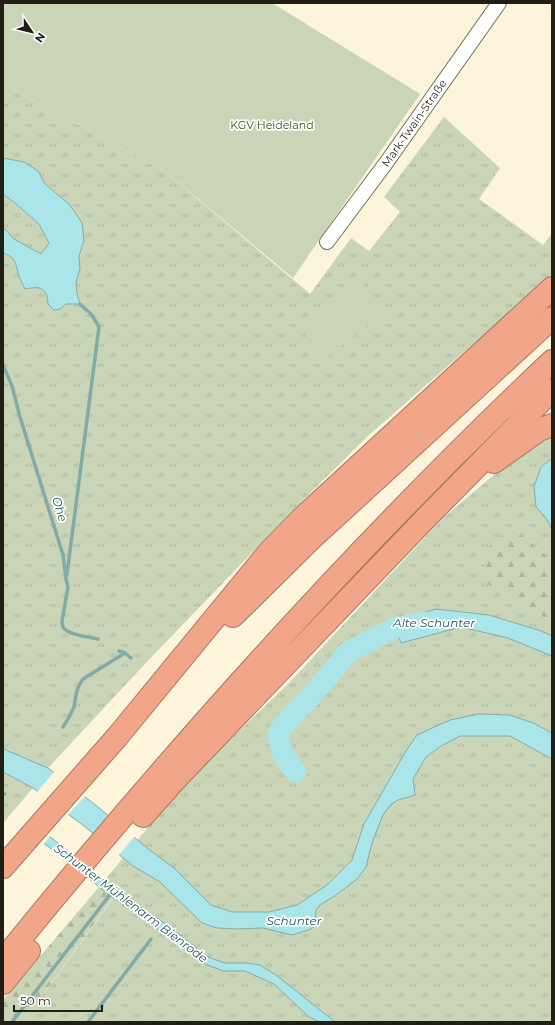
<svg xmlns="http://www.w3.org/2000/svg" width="555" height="1025" font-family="Montserrat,sans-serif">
  <defs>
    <pattern id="grass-tufts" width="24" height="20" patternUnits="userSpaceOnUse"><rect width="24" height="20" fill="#cad5b8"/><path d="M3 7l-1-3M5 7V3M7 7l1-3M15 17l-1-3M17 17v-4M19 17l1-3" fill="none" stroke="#adb69d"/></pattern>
    <pattern id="forest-firs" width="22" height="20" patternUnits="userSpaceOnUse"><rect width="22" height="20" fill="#cad5b8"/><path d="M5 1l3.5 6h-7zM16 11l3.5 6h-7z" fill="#adb69d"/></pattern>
  </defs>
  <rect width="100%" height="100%" fill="#fcf5dc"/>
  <!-- grass -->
  <path fill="url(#grass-tufts)" d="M3 84 166 172 310 294 351 238 369 251 400 212 384 197 444 117 500 168 479 199 543 245 552 233V275L368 436 291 512 142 667 48 768 8 751 3 748V253C16 258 17 264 20 277L44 291 47 296 48 304 54 310 60 309 66 304H80L77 294 76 282 80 269 79 256 84 240 70 205 45 184 37 171 24 162 3 158Z
    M3 194 15 203 39 224 49 243 41 254 14 239 3 227Z
    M552 436V560L512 527 484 581 552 622V1022H23L113 899 99 887 182 786 289 683 443 518 502 468Z
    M3 772 33 788 3 823Z"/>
  <!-- forest -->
  <path fill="url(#forest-firs)" d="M512 527 552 560V622L484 582 485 550Z
    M99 887 113 898 23 1022H3V1000Z"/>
  <!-- garden -->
  <path fill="#cad5b8" d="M3 3H272L420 94 293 278 166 172 3 84Z
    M360 280 384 313 322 360 299 325Z"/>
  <!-- water -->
  <path fill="#aae6e9" stroke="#81aaa9" d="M3 158 24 162 38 171 45 184 70 205 82 223 84 240 79 256 80 269 76 282 77 294 80 304H66L60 309 54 310 48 304C47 287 40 286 25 289 23 285 21 281 19 276 15 263 17 258 3 253V227L14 239 41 254 49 243 39 224 15 203 3 194Z
    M552 458V529L546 518 536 507 534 487 541 467Z
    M436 609 489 615 541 631 552 636V656L508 638 461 627 401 643 393 621Z
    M479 714 510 715 533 723 552 733V759L510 736H460L441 746 426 757 413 779 415 795 398 800 390 805 383 815 372 843 366 867 357 879 336 895 320 905 316 910 315 924 311 929 292 935 263 928 237 929 217 928 202 923 160 882 133 866 84 826 33 788 3 772V748L8 751 48 768 98 807 147 848 174 868 211 905 232 912H269L297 905 327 885 352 860 364 824 406 751 417 735 450 720Z
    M23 815 115 889 167 925 208 957 225 963H247L260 965 276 975 335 1022H320L309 1017 274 984 245 971H223L205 964 162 932 107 893 17 822Z"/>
  <!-- pier -->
  <path fill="#fcf5dc" d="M55 771 86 795 67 816 36 793Z
    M24 813 51 835 43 845 15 823 21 814Z
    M110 814 136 835 118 856 92 835Z"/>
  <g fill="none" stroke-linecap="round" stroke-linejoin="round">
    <!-- stream -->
    <path stroke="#81aaa9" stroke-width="3.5" d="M3 365 12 386 20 417 63 555 66 579 68 587 62 621C62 623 62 625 63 627 67 635 89 637 98 639
      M67 574 99 327 92 315 80 304
      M119 651 125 653 131 658
      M63 727C67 721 71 714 74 707 76 696 76 688 83 679L125 653
      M3 794H5
      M12 1022 112 892
      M88 1022 151 939"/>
    <!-- river -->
    <path stroke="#aae6e9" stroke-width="21" d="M296 772 283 755 279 740V732L289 719 307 701 348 652 395 628 424 622"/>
    <defs>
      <path id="street" d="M327 242 386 163 499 3"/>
      <path id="highway" d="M494 462 539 430 552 425
        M233 616 311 539 552 318
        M143 816 175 780 424 520 552 390
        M3 867 117 737 269 552 302 518 552 288
        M3 960C174 750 355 547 552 361
        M3 983 29 951"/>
    </defs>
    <!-- street casing -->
    <use href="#street" stroke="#746d57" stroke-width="16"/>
    <!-- highway casing -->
    <use href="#highway" stroke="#a87660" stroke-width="24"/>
    <!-- street -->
    <use href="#street" stroke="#fff" stroke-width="14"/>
    <!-- highway -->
    <use href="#highway" stroke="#f1a689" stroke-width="22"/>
  </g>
  <g text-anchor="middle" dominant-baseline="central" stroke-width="3.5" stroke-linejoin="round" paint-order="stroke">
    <!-- street labels -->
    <g font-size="11" fill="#201e15" stroke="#fff">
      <text transform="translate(414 123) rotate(-55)">Mark-Twain-Straße</text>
    </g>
    <!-- park labels -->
    <g font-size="11" fill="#3b4e0b" stroke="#fff">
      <text x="272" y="125">KGV Heideland</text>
    </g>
    <!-- water labels -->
    <g font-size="12" font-style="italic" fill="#225558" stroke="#fff">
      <text transform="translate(60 509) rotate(73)">Ohe</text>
      <text x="434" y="622">Alte Schunter</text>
      <text transform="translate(131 903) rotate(37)">Schunter Mühlenarm Bienrode</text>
      <text x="294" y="920">Schunter</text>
    </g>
  </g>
  <!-- border -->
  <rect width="555" height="1025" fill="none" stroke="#201e15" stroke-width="8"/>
  <!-- north arrow -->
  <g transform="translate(32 32) rotate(125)" stroke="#ffffff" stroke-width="3" paint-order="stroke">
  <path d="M0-3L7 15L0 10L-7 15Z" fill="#201e15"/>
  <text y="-6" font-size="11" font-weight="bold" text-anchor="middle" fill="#201e15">N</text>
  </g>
  <!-- scale -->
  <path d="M14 1005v6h88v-6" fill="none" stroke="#201e15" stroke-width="2"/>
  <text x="20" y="1005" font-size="12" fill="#201e15" stroke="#ffffff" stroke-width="3" paint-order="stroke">50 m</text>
</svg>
